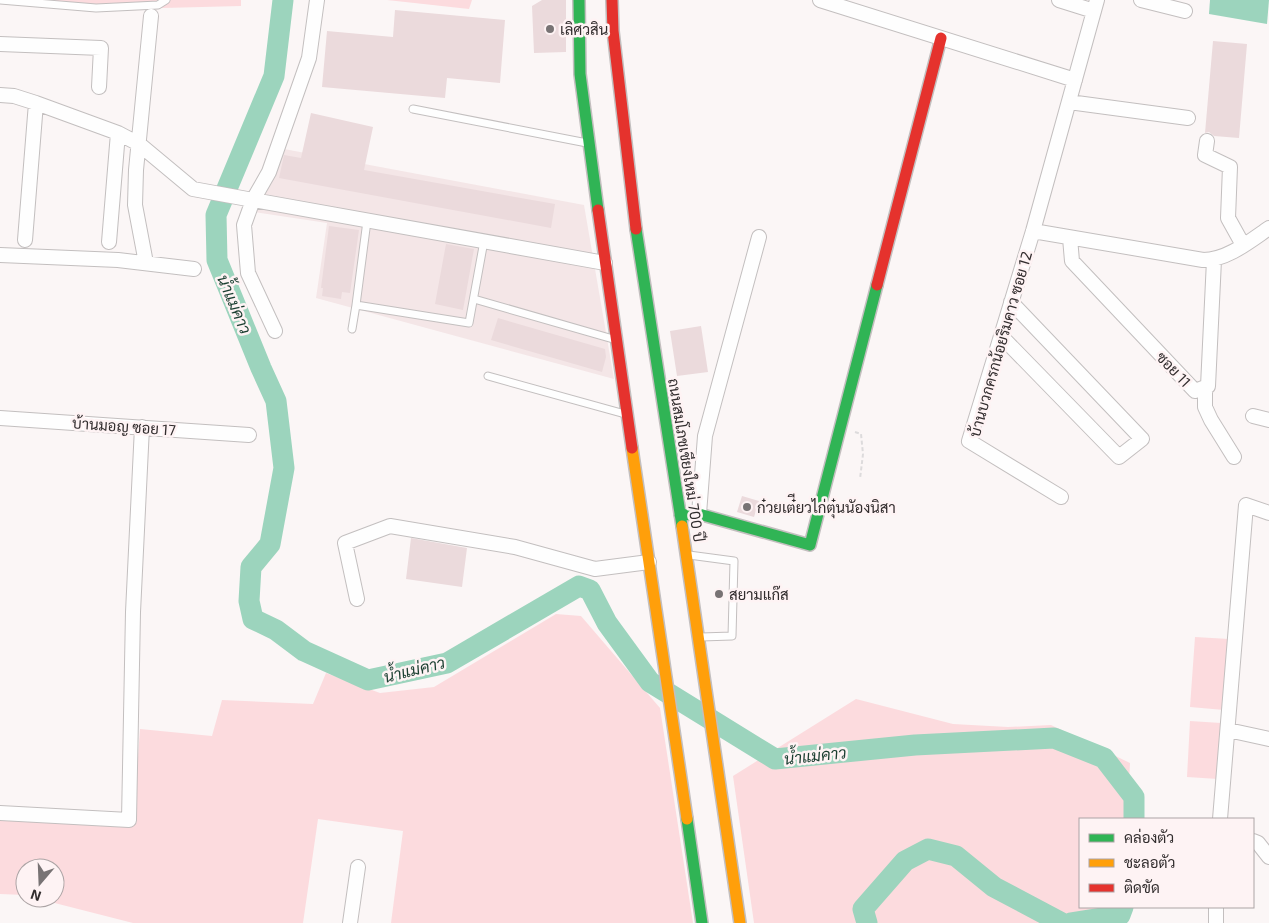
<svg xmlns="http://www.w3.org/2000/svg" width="1269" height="923" font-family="'Exo 2',Sarabun,sans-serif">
  <rect width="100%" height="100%" fill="#fbf6f6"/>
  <!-- built -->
  <path fill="#f4e6e7" d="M284 149 584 205 614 379 316 298 327 223 254 212Z"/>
  <!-- green -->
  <path fill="#fcdbde" d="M0 0H241V6L163 8Z
    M387 0H472L469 9Z
    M556 614 581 616 660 708 693 923H391L403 831 318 819 303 923H133L35 898H55V868H25V895L0 894V818L133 826 140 729 212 736 222 700 313 704 326 673 380 693 434 687Z
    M1195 637 1229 639 1224 710 1190 707Z
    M856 699 953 724 1008 727 1051 725 1130 763 1127 819H1080V907H1123V923H754L733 776Z
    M1190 721 1221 723 1218 779 1187 777Z"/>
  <!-- water -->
  <path fill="#9cd4bd" d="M1210 0H1269L1267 24 1209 14Z"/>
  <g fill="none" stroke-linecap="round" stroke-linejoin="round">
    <!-- river -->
    <path stroke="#9cd4bd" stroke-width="21" d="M283 0 274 76 216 215 217 260 261 368 276 401 284 468 270 544 251 567 249 601 253 619 276 630 304 651 368 680 447 663 579 586 590 590 607 623 650 682 775 759 915 745 1054 738 1104 758 1134 797V819
      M867 923 863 909 905 861 928 849 956 856 994 887 1062 923
      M1070 923 1120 915 1123 907"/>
  </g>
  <!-- building -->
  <path fill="#ebdadc" d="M542 0H566V52L534 53 532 6Z
    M395 10 505 20 500 83 447 78 445 98 322 87 327 31 393 37Z
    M1213 41 1247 44 1239 138 1214 136 1209 132 1205 133Z
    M311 113 373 127 364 170 555 204 551 228 279 178 284 155 301 158Z
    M329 226 359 230 350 293 342 292 341 299 322 296 323 288H321Z
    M446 244 474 249 463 310 435 304Z
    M498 318 605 349 606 357 602 372 491 340Z
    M701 326 708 372 677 376 670 331Z
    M742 496 759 501 754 517 737 512Z
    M411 538 467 548 462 587 406 579Z"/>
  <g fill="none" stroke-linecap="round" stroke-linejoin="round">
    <defs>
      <path id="lane" d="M0 0 96 8 158 5 166 0
        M413 109 587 143
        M367 221 356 305 469 323 484 241
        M474 299 613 339
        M352 329 356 305
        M488 376 625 414
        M689 555 734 561 732 636 701 637"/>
      <path id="street" d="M820 0 1075 80
        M1059 0 1094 11
        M1141 0 1185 11
        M0 44 101 48 99 87
        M0 95 14 96 36 103 118 133 139 144 193 189 253 200 269 172 309 58 317 0
        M1069 102 1188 118
        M1207 141 1205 155 1230 167 1228 218 1243 245
        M1033 231 1203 260C1227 260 1250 241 1269 228
        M1070 238 1072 261 1195 391 1208 386 1214 260
        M25 240 36 103
        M109 242 118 133
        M0 255 118 260 194 269
        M146 263 135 205 136 170 151 16
        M275 331 248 273 244 225 253 200 605 263
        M1001 336 1119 457 1142 439 1011 302
        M1205 388V407L1211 420 1234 457
        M1253 416 1269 420
        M0 418 249 435
        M1061 497 969 441 1033 231 1097 0
        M699 514 705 436 759 237
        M357 599 345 543 390 526 515 547 595 569 649 562
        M1228 730 1269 739
        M0 813 129 820 133 612 142 427
        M1220 819 1246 505 1269 513
        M1253 841 1258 843 1269 857
        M350 923 358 867
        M1216 923V907"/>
      <path id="fast" d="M579 0 580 74 598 210
        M636 229 682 526
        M680 515 699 514 810 545 877 285
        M687 819 702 923"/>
      <path id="slow" d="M632 448 687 819
        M682 526 740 923"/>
      <path id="jam" d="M612 0 613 31 636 229
        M598 210 632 448
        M877 285 941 38"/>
    </defs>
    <!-- lane casing -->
    <use href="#lane" stroke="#c3bfbf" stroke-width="9"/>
    <!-- street casing -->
    <use href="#street" stroke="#c3bfbf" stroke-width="16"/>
    <!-- fast casing -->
    <use href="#fast" stroke="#c3bfbf" stroke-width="14"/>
    <!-- slow casing -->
    <use href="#slow" stroke="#c3bfbf" stroke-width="14"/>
    <!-- jam casing -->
    <use href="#jam" stroke="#c3bfbf" stroke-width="14"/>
    <!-- path -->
    <path stroke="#dddbdc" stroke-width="2" stroke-dasharray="4 2.5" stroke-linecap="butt" d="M855 432 861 434 863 454 860 479"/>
    <!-- lane -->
    <use href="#lane" stroke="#fefefe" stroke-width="7"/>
    <!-- street -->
    <use href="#street" stroke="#fefefe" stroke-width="14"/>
    <!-- fast -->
    <use href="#fast" stroke="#30b455" stroke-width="11"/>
    <!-- slow -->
    <use href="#slow" stroke="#ff9f0a" stroke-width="11"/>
    <!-- jam -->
    <use href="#jam" stroke="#e5322d" stroke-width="11"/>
  </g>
  <!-- markers -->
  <g fill="#787374" stroke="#fef3f4" stroke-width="2">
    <circle cx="550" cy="29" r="5"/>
    <circle cx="747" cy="507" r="5"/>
    <circle cx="719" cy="594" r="5"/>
  </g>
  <g text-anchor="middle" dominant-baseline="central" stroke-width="5" stroke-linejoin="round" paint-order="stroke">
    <!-- poi labels -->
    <g font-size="15" fill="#322d2e" stroke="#fef3f4" text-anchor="start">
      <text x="560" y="29">เลิศวสิน</text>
      <text x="757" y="507">ก๋วยเต๋ียวไก่ตุ๋นนัองนิสา</text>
      <text x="729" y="594">สยามแก๊ส</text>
    </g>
    <!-- street labels -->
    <g font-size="15" fill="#322d2e" stroke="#fef3f4">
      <text transform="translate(1000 344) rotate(-74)">บ้านบวกครกน้อยริมคาว ซอย 12</text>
      <text transform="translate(1174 369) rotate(46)">ซอย 11</text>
      <text transform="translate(124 426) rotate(4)">บ้านมอญ ซอย 17</text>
      <text transform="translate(687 460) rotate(81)">ถนนสมโภชเชียงใหม่ 700 ปี</text>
    </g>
    <!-- water labels -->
    <g font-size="16" font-style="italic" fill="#1a3e30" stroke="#fef3f4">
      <text transform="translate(235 304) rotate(67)">น้ำแม่คาว</text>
      <text transform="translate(414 669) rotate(-14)">น้ำแม่คาว</text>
      <text transform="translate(815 755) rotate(-6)">น้ำแม่คาว</text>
    </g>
  </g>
  <!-- legend -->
  <rect x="1079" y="818" width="175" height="90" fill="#fef3f4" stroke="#aca4a5"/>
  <rect x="1089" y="834" width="25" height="8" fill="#30b455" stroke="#aca4a5"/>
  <text x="1124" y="843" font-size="15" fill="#322d2e">คล่องตัว</text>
  <rect x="1089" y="859" width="25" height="8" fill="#ff9f0a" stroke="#aca4a5"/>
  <text x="1124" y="868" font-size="15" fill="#322d2e">ชะลอตัว</text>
  <rect x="1089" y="884" width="25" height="8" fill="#e5322d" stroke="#aca4a5"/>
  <text x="1124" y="893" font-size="15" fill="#322d2e">ติดขัด</text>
  <!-- north arrow -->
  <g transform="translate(40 883) rotate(199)"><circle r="24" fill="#fef3f4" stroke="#aca4a5"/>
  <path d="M0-4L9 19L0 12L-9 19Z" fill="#787374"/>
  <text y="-8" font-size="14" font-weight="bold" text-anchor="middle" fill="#322d2e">N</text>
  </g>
</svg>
